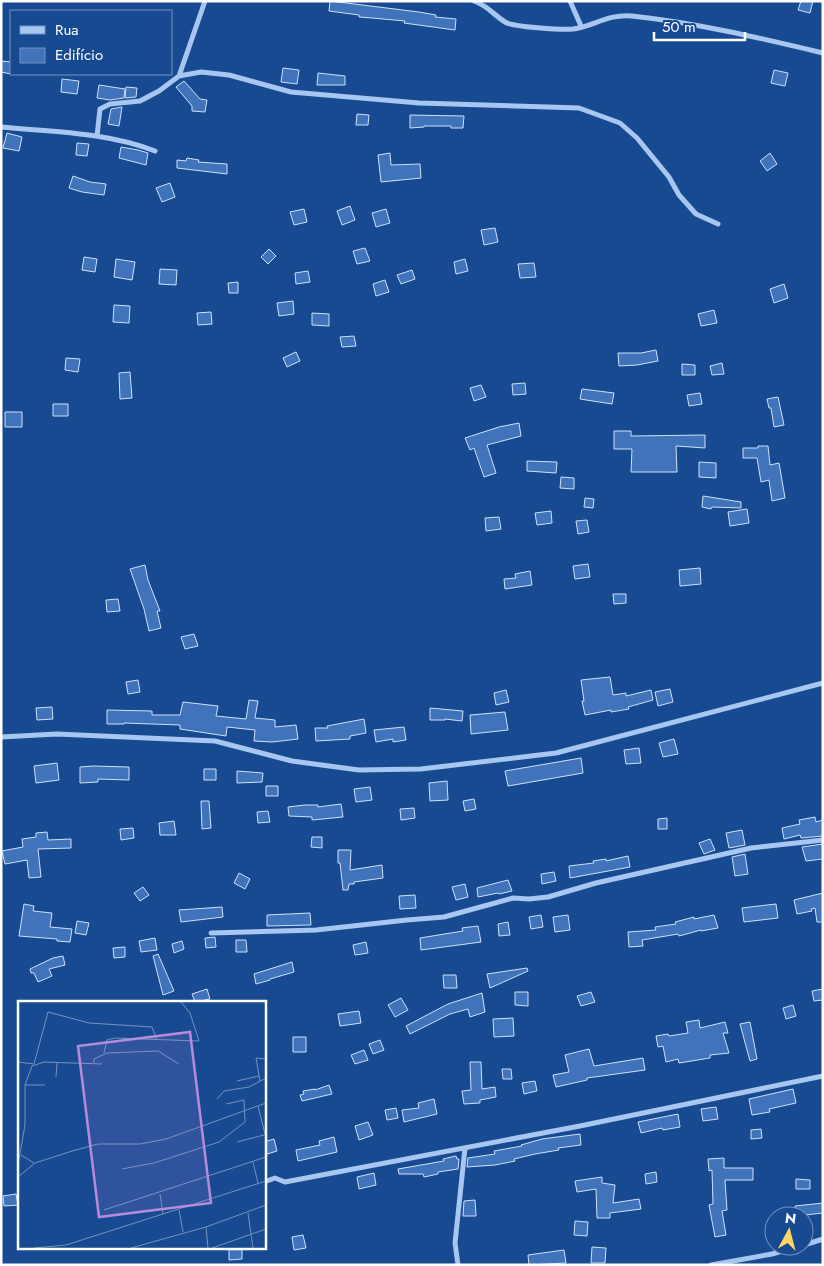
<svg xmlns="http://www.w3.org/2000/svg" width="824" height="1266" font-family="Jost,sans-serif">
  <rect width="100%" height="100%" fill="#184a92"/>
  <!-- building -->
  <path fill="#4073ba" stroke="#cee1fb" d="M330 1 419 12 436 15 435 17 456 19 455 30 404 23 405 21 372 18 359 17V15L329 11Z
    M801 1H813L810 13 798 10Z
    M1 61 11 62V74L1 72Z
    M283 68 299 70 297 84 281 82Z
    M774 70 788 73 785 86 771 83Z
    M318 73 345 76V85H317Z
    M62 79 79 81 77 94 61 92Z
    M184 81 200 99 207 100 205 112 192 111V106L176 87Z
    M99 85 125 89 124 98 110 100 97 98Z
    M126 87 137 88 136 97 125 98Z
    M122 107 119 126 108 124 111 109Z
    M357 114 369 115 368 125H356Z
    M410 115 464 116 463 128H451V126H424V127L410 128Z
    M7 133 22 137 19 151 3 148Z
    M77 143 89 144 87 156 76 155Z
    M121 147 138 150 148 153 146 165 119 158Z
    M390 153 391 165 420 164 421 178 381 182 378 155Z
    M770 153 777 164 767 171 760 161Z
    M187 158 199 160 198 162 227 164V174L177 168V160L186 161Z
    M73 176 90 182 106 184 104 195 82 192 69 188Z
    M170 183 175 197 162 202 156 188Z
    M350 206 355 220 342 225 337 211Z
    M304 209 307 222 294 225 290 212Z
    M386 209 390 223 376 227 372 213Z
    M495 228 498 242 484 245 481 230Z
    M365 248 370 261 357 264 353 251Z
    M269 249 276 256 268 264 261 257Z
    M84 257 97 259 95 272 82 270Z
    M116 259 135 262 132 280 114 277Z
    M465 259 468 271 456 274 454 262Z
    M534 263 536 277 520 278 518 264Z
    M160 269 177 270 176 285 159 284Z
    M412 270 415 279 401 284 397 275Z
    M308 271 310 282 296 284 295 273Z
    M385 280 389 292 376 296 373 284Z
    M238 282V293H229L228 283Z
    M784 284 788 298 774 303 770 289Z
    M293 301 294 314 279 316 277 303Z
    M114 305 130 306 129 323 113 322Z
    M714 310 717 323 701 326 698 314Z
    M211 312 212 324 198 325 197 313Z
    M312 313 329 314V326L312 325Z
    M354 336 356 346 342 347 340 337Z
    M656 350 658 361 637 365 619 366 618 353H641Z
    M296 352 300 361 287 367 283 358Z
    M66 358 80 359 78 372 65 370Z
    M722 363 724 374 712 375 710 366Z
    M682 364 695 365V375H682Z
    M130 372 132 398 120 399 119 373Z
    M525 383 526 394 513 395 512 384Z
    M481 385 486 397 474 401 470 388Z
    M582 389 614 393 612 404 580 399Z
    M700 393 702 404 689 406 687 395Z
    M778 397 784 425 774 427 771 408H769L767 399Z
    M53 404H68V416H53Z
    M5 412H22V427H5Z
    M519 423 521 436 487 445 496 473 484 477 474 448 470 450 465 438 499 427Z
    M614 431H631V436L705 435V448L676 446 677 472H631L632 449H614Z
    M758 446H768L770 465 779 463 785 498 772 501 769 480 761 482 757 458H743V448H758Z
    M527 461 557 462 556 473 527 471Z
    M699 462 716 463V478L699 477Z
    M561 477 574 478V489L560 488Z
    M703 496 741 502V508L712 507 711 509 702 507Z
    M585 498 594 499 593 508 584 507Z
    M747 509 749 523 730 526 728 512Z
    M551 511 552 523 537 525 535 513Z
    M499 517 501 529 486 531 485 518Z
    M587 520 589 532 578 534 576 521Z
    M588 564 590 577 575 579 573 566Z
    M145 565 148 580 160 611H157L161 628 149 631 144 609 130 569Z
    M700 568 701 584 680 586 679 570Z
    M530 571 532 585 505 589 504 579 516 578 515 574Z
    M613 594H626V603L614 604Z
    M118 599 120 611 107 612 106 600Z
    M194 634 198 646 185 649 181 637Z
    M610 677 613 695 626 693V696L651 690 653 700 628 707 629 709 611 712V710L585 715 582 701H584L581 680Z
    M138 680 140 692 128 694 126 682Z
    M670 689 673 702 658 706 655 692Z
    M506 690 509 702 496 705 494 693Z
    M249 700 258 701 255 718 275 720V727L296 725 298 739 272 742 254 741 255 730 227 727 226 736 180 729V725L124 723V724H107V710L152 711V715H180L183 702 218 706 216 716 246 719Z
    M52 707 53 719 37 720 36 708Z
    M430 708 463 711 462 721 445 719V720H430Z
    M505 712 508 730 471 734 470 715Z
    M364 719 366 733 350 736V739L316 741 315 728H328L327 726Z
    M404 727 406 740 393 742V739L376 742 374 730Z
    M674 739 678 754 663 757 659 743Z
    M639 748 641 763 626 764 624 750Z
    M581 758 583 773 508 786 505 771Z
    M57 763 59 780 36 783 34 766Z
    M93 766 129 767V780L98 779V782L80 783V767Z
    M204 769H216V780H204Z
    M237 771 263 773 262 782 237 783Z
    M447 781 448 800 430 801 429 783Z
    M266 786H278V796H266Z
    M370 787 372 800 356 802 354 789Z
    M474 799 476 809 465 811 463 801Z
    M201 801H209L211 828 202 829Z
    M341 804 343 817 312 820V817L289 816 288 807 305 805H318V807Z
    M414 808 415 818 401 820 400 809Z
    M268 811 270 822 258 823 257 812Z
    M815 817 816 822 823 820V836L801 838 800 835 784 839 782 828 800 824 799 820Z
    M667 818V829H658V819Z
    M174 821 176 835H160L159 823Z
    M133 828 134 838 121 840 120 829Z
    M742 830 745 845 729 848 726 833Z
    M47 832 48 840 71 839V848L38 849 41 877 29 878 27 860 5 864 2 851 23 847 22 839 36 837V833Z
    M312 837H322V848L311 847Z
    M710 839 715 850 704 854 699 843Z
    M823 844V859L806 861 802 847Z
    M338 850H351L350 870 382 865 383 878 354 882V884H349L348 890H343L340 863H338Z
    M745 854 748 874 735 876 732 857Z
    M628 856 630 867 570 878 569 866 594 863 593 861 606 859V861Z
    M554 872 556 881 542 884 541 874Z
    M239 873 250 879 245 889 234 883Z
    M508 880 512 891 499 894 498 893 478 897 477 888Z
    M465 884 468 897 456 900 452 887Z
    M143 887 149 895 140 901 134 893Z
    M823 893V922H817L815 908 811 909 812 911 797 914 794 900Z
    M415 895 416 908 400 909 399 896Z
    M24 904 34 906 33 911 52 913 50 927 72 929 70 942 57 941V939L19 936Z
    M776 904 778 918 744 922 742 908Z
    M222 907 223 917 181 922 179 910Z
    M310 913 311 925 267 926V915Z
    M541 915 543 927 531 929 529 917Z
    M568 915 570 930 555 932 553 917Z
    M714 915 718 928 701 931V930L679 936 678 934 642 940 643 946 629 947 628 932 656 930 655 927 676 924 675 922 694 917V919Z
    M77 921 89 923 86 935 75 933Z
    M508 922 510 935 499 936 498 924Z
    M478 926 481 942 421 950 420 938 463 931 462 928Z
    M215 937 216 947 206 948 205 938Z
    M155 938 157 950 141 952 139 941Z
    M236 940H246L247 952H236Z
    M182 941 184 949 174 953 172 944Z
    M366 942 368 953 355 955 353 945Z
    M125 947V957L114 958 113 948Z
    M158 954 174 991 163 995 153 956Z
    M63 956 65 965 49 969 52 976 38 982 34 973H31L30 969 53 958Z
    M292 962 294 972 270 979V980L256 984 254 974Z
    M527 968 528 971 490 988 487 974Z
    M443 975H456L457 988H444Z
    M207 989 210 999 195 1002 192 994Z
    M823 989V1000L814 1001 812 991Z
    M515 992H528V1006L515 1005Z
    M591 992 595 1002 581 1006 577 996Z
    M482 993 485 1012 470 1017 468 1009 450 1014 410 1034 406 1026 448 1004Z
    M401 998 408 1010 395 1017 388 1005Z
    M793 1005 796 1016 786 1019 783 1008Z
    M359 1011 361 1023 340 1026 338 1014Z
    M513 1018 514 1036 494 1037 493 1019Z
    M699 1020 700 1028 725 1022 728 1033H723L729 1053 710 1055V1058L679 1063 678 1059 666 1062 663 1046 658 1047 656 1036 668 1034 669 1036 688 1033 686 1022Z
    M750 1022 757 1059 750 1061 740 1024Z
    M293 1037H306V1052H293Z
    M380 1040 384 1050 373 1054 369 1044Z
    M589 1049 594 1066 643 1058 645 1070 587 1078V1080L556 1087 553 1075 569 1072 565 1055Z
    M364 1050 368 1060 355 1064 351 1055Z
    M470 1062H481L482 1089 495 1087 496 1097 480 1100V1103L464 1104 462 1091 471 1090Z
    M502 1069H511L512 1079H503Z
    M535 1081 537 1091 524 1094 522 1083Z
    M329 1085 332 1094 302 1101 300 1095 304 1094 303 1091 315 1089V1090Z
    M793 1089 796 1103 769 1109 770 1112 752 1115 749 1099Z
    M434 1099 437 1114 404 1122 402 1110 419 1108 418 1103Z
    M716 1107 718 1119 703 1121 701 1109Z
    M396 1108 398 1118 387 1120 385 1110Z
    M678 1114 680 1127 663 1130 662 1128 641 1133 638 1122Z
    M368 1122 373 1135 359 1140 355 1126Z
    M761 1129 762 1138 751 1139V1130Z
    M580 1134 581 1145 558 1148 559 1150 535 1154 514 1159 515 1161 495 1165 467 1167 468 1158 495 1154 494 1151 522 1146 521 1145 542 1139Z
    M334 1137 337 1152 298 1161 296 1150 320 1145 319 1141Z
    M274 1139 277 1151 264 1155V1142Z
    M456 1156 457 1159H459L458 1169 438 1172V1174L424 1177 423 1174H399L398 1169 444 1161 443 1159Z
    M724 1158V1168H753V1180H725L727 1210 722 1211 726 1235 715 1237 709 1205 713 1204 712 1170 709 1171 708 1159Z
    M656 1172 657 1182 646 1184 645 1174Z
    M374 1173 376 1185 359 1189 357 1177Z
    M602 1177V1183L615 1185 613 1203 639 1199 641 1209 610 1213V1218H597L596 1189 577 1192 575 1181Z
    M796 1179 810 1180V1189H796Z
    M16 1194 18 1205 4 1206 3 1196Z
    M475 1200 476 1216H463L464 1201Z
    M823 1203V1213L796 1216 795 1206Z
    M575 1221 588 1222 587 1236 574 1235Z
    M303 1235 306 1248 294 1250 292 1237Z
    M229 1247H242V1259L229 1260Z
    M592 1247 606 1248 605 1263H591Z
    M564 1250 566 1263 529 1265 528 1255Z"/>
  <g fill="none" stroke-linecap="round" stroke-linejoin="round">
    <!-- street -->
    <path stroke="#a7c6f0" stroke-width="5" d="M474 1C490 7 492 14 505 22 513 27 562 30 573 29 595 26 606 14 632 16 697 23 760 38 823 53
      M570 1 581 26
      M179 76 205 1
      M1 127C52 132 107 132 155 151
      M97 136 100 109 110 104 140 101 159 91 179 76 201 72 229 75 291 92 419 103 579 108 620 123 637 138 669 177 679 195 696 214 718 224
      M1 737 57 734 215 741 292 761 359 770 421 769 556 753 823 683
      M211 933 316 930 407 920 444 917 513 898 529 899 548 897 596 883 751 848 823 840
      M264 1182 275 1178 285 1182 580 1126 823 1076
      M804 1245 823 1239
      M458 1265 455 1243 465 1148
      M711 1265 772 1254 799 1246"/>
  </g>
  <!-- overview -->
  <g transform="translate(18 1001)">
    <rect width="248" height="248" fill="#184a92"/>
    <path fill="none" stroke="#7492be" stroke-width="1" d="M86 52 89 39 97 37 181 40 172 12 163 1M0 61 16 63 30 11 71 22 134 26 139 39M76 62V58L89 52 140 50 161 63M38 76 39 61M219 80 241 75M242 80 238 57 248 58M7 84H27M199 98 206 90 231 86 248 77M240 105 248 137M219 141 246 134M3 154 16 162M235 161 240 182M0 164 7 124V84L14 65 26 61 84 63M104 168 136 162 201 141 227 121 226 99 208 103M0 176 17 162 54 150 80 143H122L148 138 248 102M142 193 145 213M86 209 248 156M161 209 165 231M230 212 235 247M188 226 190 247M16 247 48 244 248 180M113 247 188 226 248 204M194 247 248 228"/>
    <path fill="#b68bdc" fill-opacity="0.15" stroke="#b68bdc" stroke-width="2.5" d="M172 31 193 202 81 216 60 45Z"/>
    <rect width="248" height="248" fill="none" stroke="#fff" stroke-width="2.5"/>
  </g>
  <!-- border -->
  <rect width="824" height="1266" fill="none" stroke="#ffffff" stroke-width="5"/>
  <!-- legend -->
  <rect x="10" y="10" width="162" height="65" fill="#184a92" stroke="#7492be"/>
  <rect x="20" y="26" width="25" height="8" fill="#a7c6f0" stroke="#7492be"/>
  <text x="55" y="35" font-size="15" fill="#ffffff">Rua</text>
  <rect x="20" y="48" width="25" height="15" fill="#4073ba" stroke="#7492be"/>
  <text x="55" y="60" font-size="15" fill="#ffffff">Edifício</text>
  <!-- north arrow -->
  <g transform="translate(789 1231) rotate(7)"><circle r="24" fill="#184a92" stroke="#7492be"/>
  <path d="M0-4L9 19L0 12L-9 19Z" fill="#ffd766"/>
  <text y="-8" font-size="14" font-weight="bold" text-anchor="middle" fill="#ffffff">N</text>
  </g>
  <!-- scale -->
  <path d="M654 32v8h91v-8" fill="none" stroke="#ffffff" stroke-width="2.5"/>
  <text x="662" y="32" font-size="15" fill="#ffffff" stroke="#184a92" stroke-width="4" paint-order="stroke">50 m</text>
</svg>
